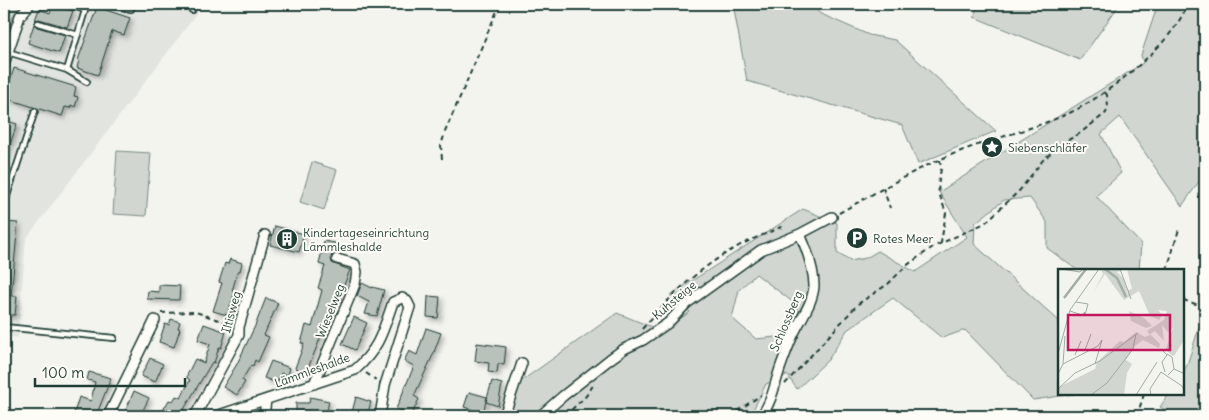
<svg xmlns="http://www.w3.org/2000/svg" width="1209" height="420" font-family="Delius,sans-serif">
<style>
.built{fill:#e2e5df}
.green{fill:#d1d6d1;stroke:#788a82;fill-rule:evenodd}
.building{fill:#b9c1bb;stroke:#1f3d34;filter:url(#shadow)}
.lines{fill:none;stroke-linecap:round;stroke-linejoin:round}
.lane-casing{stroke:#1f3d34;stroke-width:8}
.street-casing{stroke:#1f3d34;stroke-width:12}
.path{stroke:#1f3d34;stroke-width:2;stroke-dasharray:5 4;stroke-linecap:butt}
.lane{stroke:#fdfcf7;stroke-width:4.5}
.street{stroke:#fdfcf7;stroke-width:9}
.labels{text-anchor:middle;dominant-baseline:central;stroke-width:4;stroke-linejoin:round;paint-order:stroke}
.poi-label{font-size:12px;fill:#1f3d34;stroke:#fdfcf7;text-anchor:start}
.street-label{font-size:12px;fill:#1f3d34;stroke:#fdfcf7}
.inset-river{fill:none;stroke:#a3aea7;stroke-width:2.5}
.inset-road{fill:none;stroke:#9faba4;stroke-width:1}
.view{fill:#c2185b;fill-opacity:0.15;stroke:#c2185b;stroke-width:2.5}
.inset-edge{fill:none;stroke:#1f3d34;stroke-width:2.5}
</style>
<defs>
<filter id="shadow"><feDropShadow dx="3" dy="3" stdDeviation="2.5" flood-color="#0004"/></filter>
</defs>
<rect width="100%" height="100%" fill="#f4f4ef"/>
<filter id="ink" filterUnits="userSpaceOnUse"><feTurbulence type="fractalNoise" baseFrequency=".02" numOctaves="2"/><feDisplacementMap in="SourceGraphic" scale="10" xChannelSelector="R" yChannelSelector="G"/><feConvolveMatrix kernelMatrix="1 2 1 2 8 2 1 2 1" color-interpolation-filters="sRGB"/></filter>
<g filter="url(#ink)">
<!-- built -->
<path class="built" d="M 37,4 L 200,4 L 195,16 L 26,239 L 18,338 L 4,336 L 4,83 L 26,16 Z"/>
<!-- green -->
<path class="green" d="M 4,4 L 21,4 L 12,18 L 4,44 Z
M 733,4 L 808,4 L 821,14 L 869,35 L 895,40 L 996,131 L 918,164 L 902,125 L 747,81 Z
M 978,4 L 1110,4 L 1117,8 L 1080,60 L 974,17 Z
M 1158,4 L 1205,4 L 1205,173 L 1182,206 L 1120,117 L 1101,134 L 1121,173 L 1096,196 L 1141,244 L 1139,270 L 1077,270 L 1047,248 L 1047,222 L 1030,198 L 1004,200 L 975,223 L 974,244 L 1059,321 L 1059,394 L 1074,394 L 1033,400 L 965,330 L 942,338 L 893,298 L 847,330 L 828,360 L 797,389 L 787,375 L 766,384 L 753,410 L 767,416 L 497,416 L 520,382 L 617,313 L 662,331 L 690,312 L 670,295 L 803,209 L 837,223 L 837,253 L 850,261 L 866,258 L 878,251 L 915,272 L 967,237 L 939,192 L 1143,63 L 1141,55 ZM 756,274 L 798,306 L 785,336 L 756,339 L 732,318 L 739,290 Z
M 117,151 L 151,153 L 146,216 L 113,214 Z
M 312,162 L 337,170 L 324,210 L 300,202 Z
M 1205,309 L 1205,416 L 1176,416 L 1160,407 L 1169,394 L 1183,394 L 1183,372 L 1187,365 Z"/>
<!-- building -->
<path class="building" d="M 53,5 L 73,11 L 67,27 L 39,19 L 35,20 L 39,9 L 50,13 Z
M 97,7 L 130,18 L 124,35 L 112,31 L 98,75 L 77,68 L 79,60 L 78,60 Z
M 34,24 L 37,27 L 65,35 L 59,53 L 28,43 Z
M 14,68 L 76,87 L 74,96 L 78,97 L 75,107 L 71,105 L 70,108 L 65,107 L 62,116 L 5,98 Z
M 4,120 L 17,124 L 5,159 L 4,159 Z
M 4,222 L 18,223 L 11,296 L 17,296 L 15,315 L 10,315 L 10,316 L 4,316 Z
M 275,226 L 304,234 L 299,252 L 270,245 Z
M 324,241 L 335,243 L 331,258 L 332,263 L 350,270 L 340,295 L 338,295 L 335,309 L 332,308 L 325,334 L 322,334 L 306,373 L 295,368 L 304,344 L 301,343 L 306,325 L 312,327 L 322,290 L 318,288 L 325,266 L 319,264 Z
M 230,259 L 242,263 L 240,271 L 238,271 L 232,291 L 235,292 L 227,315 L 213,311 L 222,283 L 219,282 L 225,263 L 228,264 Z
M 362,283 L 372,288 L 372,287 L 384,290 L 377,316 L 365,314 L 369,302 L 357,296 Z
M 159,285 L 180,286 L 179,300 L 147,299 L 148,291 L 159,292 Z
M 428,296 L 440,297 L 438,318 L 427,317 Z
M 266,298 L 278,303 L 264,335 L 269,337 L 258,362 L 255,360 L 253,366 L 251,365 L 242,380 L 245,382 L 237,395 L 223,387 L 237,364 L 255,326 Z
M 354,317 L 367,323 L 355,350 L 342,344 Z
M 171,319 L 180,322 L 178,328 L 180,329 L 174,347 L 159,342 L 165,324 L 169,325 Z
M 204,324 L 226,332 L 221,348 L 219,347 L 214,363 L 212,362 L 180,416 L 170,416 L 162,412 L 169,400 L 173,401 L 176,396 L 181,398 L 190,380 L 187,378 L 187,375 L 195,359 L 204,363 L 210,344 L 198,340 Z
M 426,328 L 441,333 L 433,355 L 414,396 L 419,399 L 411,416 L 402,416 L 404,412 L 396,409 L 414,366 L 404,361 L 409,351 L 417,355 Z
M 477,343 L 506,347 L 504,365 L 498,364 L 497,373 L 488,372 L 489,363 L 475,361 Z
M 150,358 L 163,364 L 155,382 L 141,376 Z
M 271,361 L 290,368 L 288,375 L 281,373 L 277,383 L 264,378 Z
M 89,372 L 111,378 L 96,416 L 85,416 L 74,413 L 79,397 L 91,401 L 95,382 L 87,380 Z
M 492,381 L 502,384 L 498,406 L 486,402 Z
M 134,391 L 149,398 L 140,416 L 134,416 L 125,412 Z
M 469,392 L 487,397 L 483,413 L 464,407 Z
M 310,397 L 329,401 L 326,416 L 308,412 L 296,412 L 296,403 L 309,403 Z
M 356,397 L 371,402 L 367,416 L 351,416 Z"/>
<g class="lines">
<!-- lane casing -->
<g class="lane-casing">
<path id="lane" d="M 67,4 L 85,10
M 87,4 L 67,70 L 87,82
M 104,4 L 131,9
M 176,4 L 180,5 L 181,4
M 192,10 L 194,4
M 38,23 L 78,35
M 8,52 L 67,70
M 4,205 L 35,111
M 4,327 L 114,338"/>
</g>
<!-- street casing -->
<g class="street-casing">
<path id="street" d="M 4,64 L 20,16 L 30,4
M 314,384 L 355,284 L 357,272 L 355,264 L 337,259
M 108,416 L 155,320
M 195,416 L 239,335 L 239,327 L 265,235
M 216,416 L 355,370 C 379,349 383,331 393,302 L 402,298 L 407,301 L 410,307 L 385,385 L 380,416
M 264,416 L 266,400
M 504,416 L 522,363
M 540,416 L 563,396 L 610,359 L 624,349 L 643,340 L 668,323 L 687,303 L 761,250 L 800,234 L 832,217
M 761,416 C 773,401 775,381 782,363 C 786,352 790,341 795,331 C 802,317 813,302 814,286 C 814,268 807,250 800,234"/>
</g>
<!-- path -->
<path class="path" d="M 442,159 L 441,146 L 445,132 L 500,4
M 940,160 L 941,169 L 938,185 L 939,193 L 946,213 L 941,243
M 883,188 L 890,208
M 839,213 C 879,191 918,167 961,151 C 995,138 1032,129 1065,115 C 1099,101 1154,57 1175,27 C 1180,20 1184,12 1188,4
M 1167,270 L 1179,229
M 1183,300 L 1199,305 L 1205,309
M 161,313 L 196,312 L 230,324
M 642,329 C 671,296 696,270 735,248 C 749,240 766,234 781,227 L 786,229
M 366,373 L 376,380
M 785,384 L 858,304 L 888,284 L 906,266 L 933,247 L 985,223 L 1020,190 L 1043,160 L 1061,144 L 1079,134 L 1106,113 L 1108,107 L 1107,95 L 1105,92
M 565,416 L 586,396 L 594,384
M 730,416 L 761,395
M 1137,416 L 1144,394"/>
<!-- lane -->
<use href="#lane" class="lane"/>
<!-- street -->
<use href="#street" class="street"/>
</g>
</g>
<!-- icons -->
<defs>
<g id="sight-disc" transform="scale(1.125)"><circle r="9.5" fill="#1f3d34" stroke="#fdfcf7"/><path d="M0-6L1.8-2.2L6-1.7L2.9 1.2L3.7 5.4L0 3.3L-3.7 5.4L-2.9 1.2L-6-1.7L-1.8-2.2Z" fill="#fff"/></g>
<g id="parking-disc" transform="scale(1.125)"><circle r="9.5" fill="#1f3d34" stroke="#fdfcf7"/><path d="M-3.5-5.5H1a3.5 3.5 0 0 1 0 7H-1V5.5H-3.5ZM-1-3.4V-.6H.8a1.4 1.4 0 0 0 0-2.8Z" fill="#fff"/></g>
<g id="building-disc" transform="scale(1.125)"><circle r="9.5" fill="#1f3d34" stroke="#fdfcf7"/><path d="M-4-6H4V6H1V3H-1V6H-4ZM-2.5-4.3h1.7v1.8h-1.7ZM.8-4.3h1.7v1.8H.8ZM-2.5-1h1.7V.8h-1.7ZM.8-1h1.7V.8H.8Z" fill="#fff"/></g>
</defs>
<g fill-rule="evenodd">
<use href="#sight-disc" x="992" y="147"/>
<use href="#parking-disc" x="857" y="238"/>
<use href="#building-disc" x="287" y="239"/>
</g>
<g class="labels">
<!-- poi labels -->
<g class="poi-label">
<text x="1008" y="147">Siebenschläfer</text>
<text x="303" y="232">Kindertageseinrichtung<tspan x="303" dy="14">Lämmleshalde</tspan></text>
<text x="873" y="238">Rotes Meer</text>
</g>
<!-- street labels -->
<g class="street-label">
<text transform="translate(674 300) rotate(-40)">Kuhsteige</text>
<text transform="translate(330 311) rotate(-68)">Wieselweg</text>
<text transform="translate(231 312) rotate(-75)">Iltisweg</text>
<text transform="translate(786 321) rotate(-67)">Schlossberg</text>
<text transform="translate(312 370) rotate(-20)">Lämmleshalde</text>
</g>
</g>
<!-- overview -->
<g transform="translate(1058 269)">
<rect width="126" height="126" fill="#f4f4ef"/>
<path d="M 43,0 L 61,0 L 63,2 L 59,3 L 66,10 L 70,26 L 70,21 L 74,20 L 69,0 L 126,0 L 126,71 L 116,87 L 112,85 L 108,80 L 115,59 L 110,63 L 104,56 L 106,72 L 97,62 L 92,65 L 102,75 L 101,79 L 85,71 L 77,77 L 68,91 L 74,95 L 69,104 L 66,126 L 0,126 L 1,118 L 37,100 L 39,93 L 62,72 L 66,73 L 78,63 L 87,68 L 92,66 L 89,62 L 106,51 L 109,42 L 100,41 L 104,46 L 101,51 L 92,47 L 81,22 L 66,31 L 47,5 L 36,22 L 45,5 ZM 71,42 L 86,49 L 94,57 L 88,59 L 73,52 Z" fill="#d1d6d1"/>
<path class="inset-river" d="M 47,0 L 59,9 L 68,28M 6,29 L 28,0"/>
<path class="inset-road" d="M 3,0 L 22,3 L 25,0M 62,0 L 73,30M 18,33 L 30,35 L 27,46M 12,42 L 24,46 L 27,43 L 26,46 L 24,46M 27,81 L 33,65M 105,82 L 109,86 L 104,93 L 107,103M 0,85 L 12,41 L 41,0M 109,85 L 114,88 L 116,100M 17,86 L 23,72M 5,95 L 40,77 L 44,71 L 37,95M 0,105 L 5,95 L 7,67M 110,106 L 116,100 L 127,105M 0,120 L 17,104 L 42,92 L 80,64M 33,126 L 49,114 L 75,80 L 78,65M 78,126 L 99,93M 93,126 L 92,120 L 103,103 L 124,117 L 127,123"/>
<path class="view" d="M 10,46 L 112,46 L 112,81 L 10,81 Z"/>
<rect width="126" height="126" class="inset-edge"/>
</g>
<!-- margin -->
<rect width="1209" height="420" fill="none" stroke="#fdfcf7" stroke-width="20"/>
<rect x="10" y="10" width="1189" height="400" fill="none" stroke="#1f3d34" stroke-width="2" filter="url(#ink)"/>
<!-- scale -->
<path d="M35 378v8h150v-8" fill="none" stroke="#1f3d34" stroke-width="2.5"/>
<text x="42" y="378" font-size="15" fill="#1f3d34" stroke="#fdfcf7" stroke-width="4" paint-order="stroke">100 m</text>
</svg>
